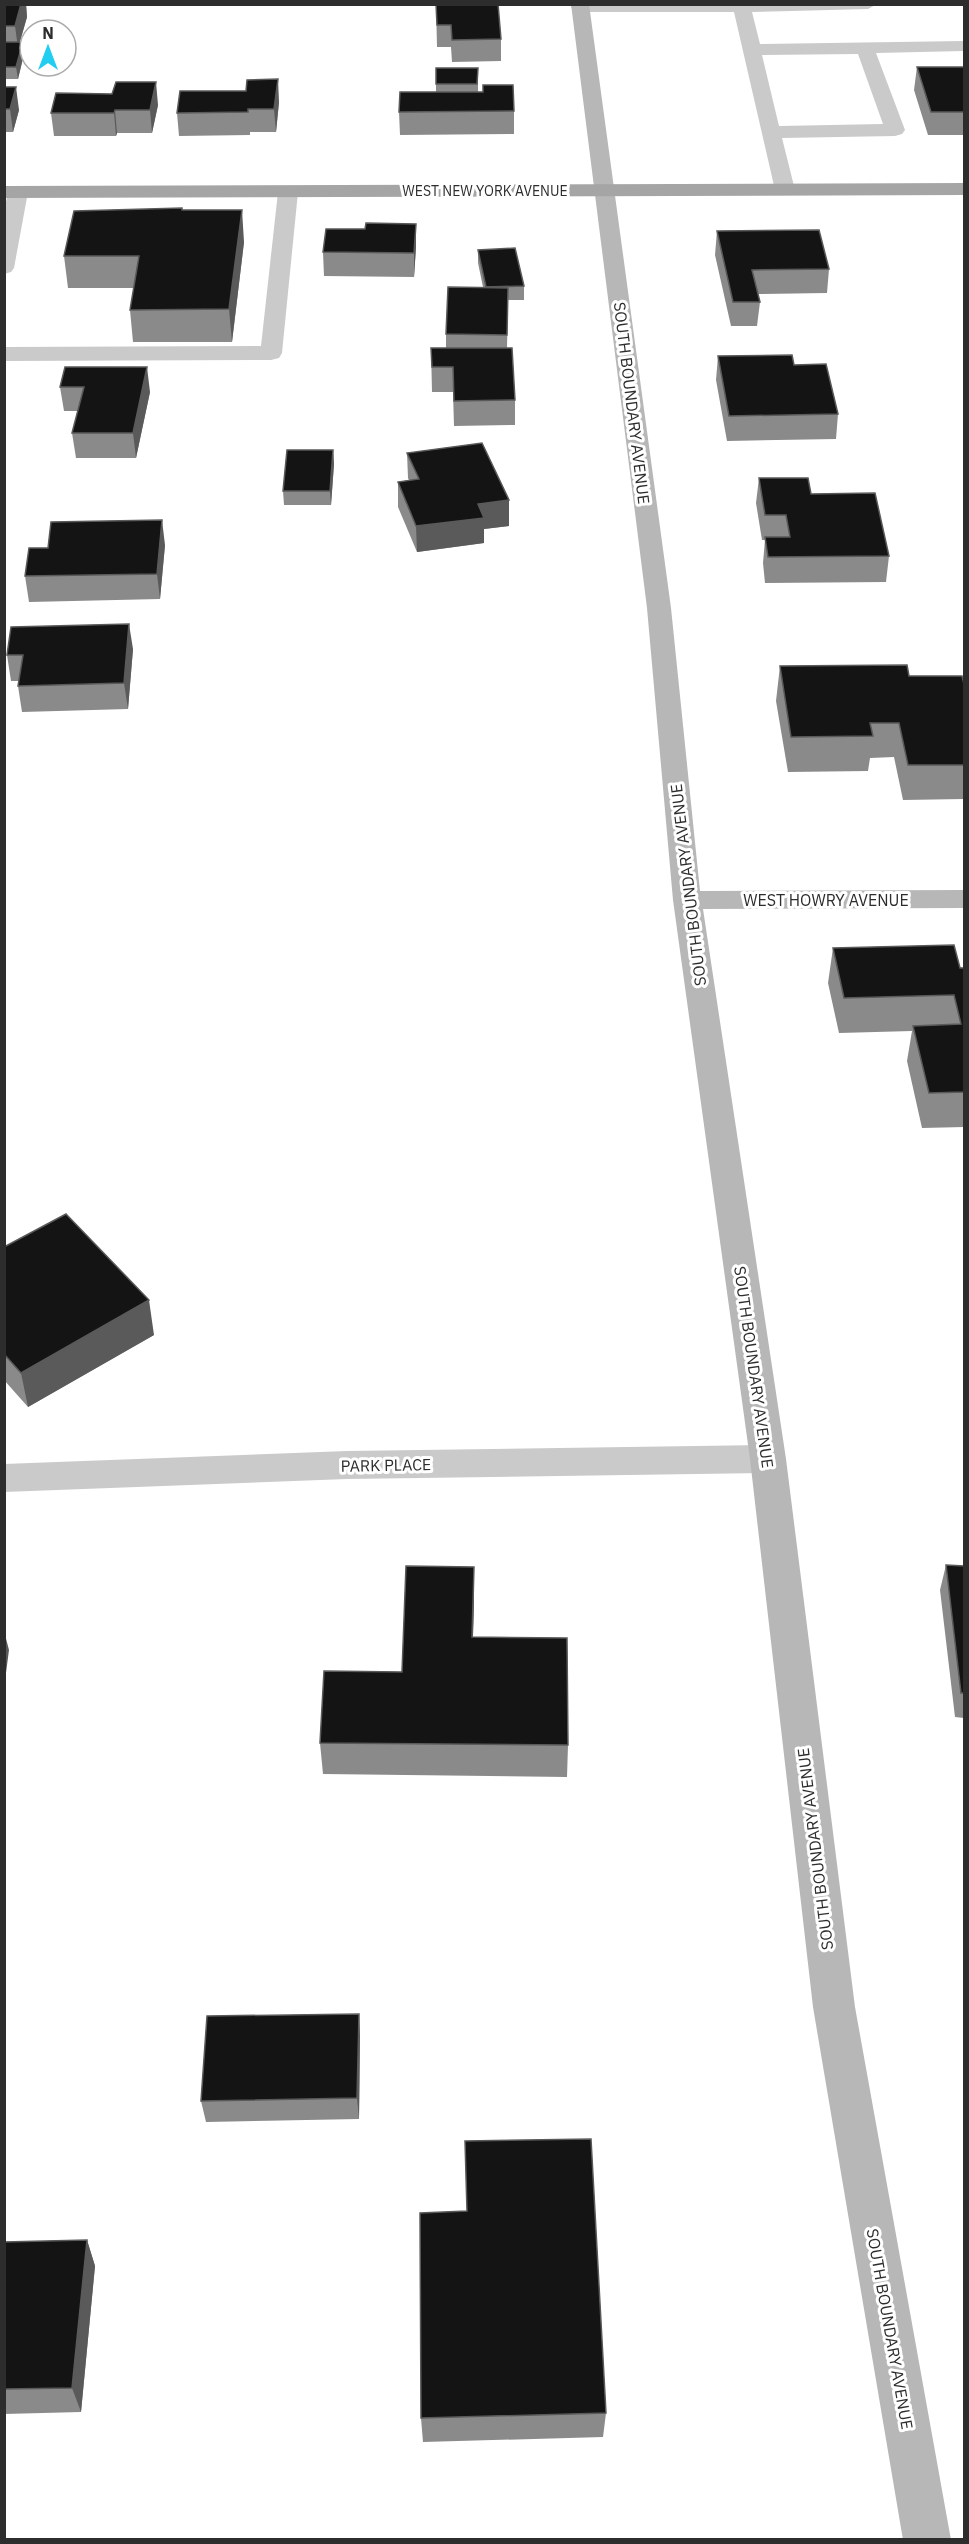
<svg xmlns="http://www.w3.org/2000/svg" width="969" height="2544" font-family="'IBM Plex Sans',sans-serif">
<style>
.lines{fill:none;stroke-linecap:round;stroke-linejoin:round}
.lane{fill:#cacaca;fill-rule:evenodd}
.street{fill:#cacaca;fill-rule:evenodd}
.secondary{fill:#b7b7b7;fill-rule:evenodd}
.primary{fill:#a5a5a5;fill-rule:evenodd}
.wall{fill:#8a8a8a}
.shaded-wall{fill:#5a5a5a}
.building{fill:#141414;stroke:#5a5a5a;stroke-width:1.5}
.labels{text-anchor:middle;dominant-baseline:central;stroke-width:6;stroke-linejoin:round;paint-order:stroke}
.far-street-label{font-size:14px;fill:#2d2d2d;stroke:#fff}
.street-label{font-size:16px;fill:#2d2d2d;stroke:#fff}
</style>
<rect width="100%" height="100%" fill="#fff"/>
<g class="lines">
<!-- lane -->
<path class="lane" d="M 573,4 L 877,4 L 868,9 L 752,12 L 760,44 L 964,41 L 964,51 L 876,53 L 905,130 L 902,134 L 895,136 L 782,138 L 795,190 L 792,194 L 778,194 L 775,190 L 734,12 L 580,12 L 574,11 L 571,7 ZM 858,54 L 883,124 L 779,126 L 762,55 Z
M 288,186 L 295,188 L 298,192 L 282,353 L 279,358 L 271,360 L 4,361 L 4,347 L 261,346 L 278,192 L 281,188 Z"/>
<!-- street -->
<path class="street" d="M 18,186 L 25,188 L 28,192 L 14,268 L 11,272 L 4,274 C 4,252 0,205 11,188 Z
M 768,1445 L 780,1449 L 786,1459 L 780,1469 L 768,1473 L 347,1479 L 4,1492 L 4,1464 L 347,1451 Z"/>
<!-- secondary -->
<path class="secondary" d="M 571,4 L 589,4 L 671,608 L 700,891 L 964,890 L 964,908 L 703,909 L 786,1459 L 855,2007 L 951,2540 L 903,2540 L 813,2007 L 750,1459 L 673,900 L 647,608 Z"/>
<!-- primary -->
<path class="primary" d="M 964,183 L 964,195 L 4,198 L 4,186 Z"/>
</g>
<!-- wall -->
<path class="wall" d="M 4,4 L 26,4 L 27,17 L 20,42 L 23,42 L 24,54 L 18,79 L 4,79 Z
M 436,4 L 501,39 L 501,61 L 452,62 L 451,47 L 437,47 Z
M 917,67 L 964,67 L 964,135 L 928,135 L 914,90 Z
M 436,68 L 478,68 L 478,92 L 514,111 L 514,134 L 400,135 L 399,112 L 436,92 Z
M 4,87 L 19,110 L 13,132 L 4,132 Z
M 246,91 L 279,102 L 276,132 L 250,132 L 250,135 L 179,136 L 177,113 Z
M 158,105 L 152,133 L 117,133 L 116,136 L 54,136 L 51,113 Z
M 182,210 L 244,242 L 232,342 L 133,342 L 130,310 L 134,288 L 68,288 L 64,256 Z
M 416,224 L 416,247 L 414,277 L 324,276 L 323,252 L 365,229 Z
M 717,231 L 829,269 L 827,293 L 758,294 L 760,302 L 757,326 L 731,326 L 715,255 Z
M 478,250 L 524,286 L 524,300 L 508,300 L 507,348 L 515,400 L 515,425 L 454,426 L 453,392 L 432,392 L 431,348 L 446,348 L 446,334 L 483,287 L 478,263 Z
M 718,356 L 794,365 L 838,414 L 836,439 L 727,441 L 716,380 Z
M 65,367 L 150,392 L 136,458 L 76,458 L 72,433 L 78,411 L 64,411 L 60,387 Z
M 333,450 L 334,464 L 331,505 L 284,505 L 283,491 Z
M 407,453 L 509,500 L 509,526 L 484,529 L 484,543 L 417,552 L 398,507 L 398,482 L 409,480 L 408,478 Z
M 759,478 L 889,556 L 886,582 L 765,583 L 763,563 L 765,540 L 762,540 L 756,503 Z
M 165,545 L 160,599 L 29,602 L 25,576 Z
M 133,649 L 128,709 L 22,712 L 18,686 L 19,681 L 11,681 L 7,655 Z
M 780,666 L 909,676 L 964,684 L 964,799 L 903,800 L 894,757 L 870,758 L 868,771 L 788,772 L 776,701 Z
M 833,948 L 964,968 L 964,1127 L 922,1128 L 907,1061 L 912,1031 L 839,1033 L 828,983 Z
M 4,1247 L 154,1335 L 28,1407 L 4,1380 Z
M 946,1565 L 964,1566 L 964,1718 L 955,1717 L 940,1590 Z
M 474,1600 L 473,1637 L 568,1745 L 567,1777 L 323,1774 L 320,1743 L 402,1672 Z
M 964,1787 L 964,1802 L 963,1793 Z
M 359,2014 L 360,2036 L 359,2119 L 206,2122 L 201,2101 Z
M 87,2240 L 95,2266 L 81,2412 L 4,2414 L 4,2242 Z
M 606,2413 L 603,2437 L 423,2442 L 421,2418 Z"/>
<!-- shaded-wall -->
<path class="shaded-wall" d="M 21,4 L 26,4 L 27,17 L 18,48 L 15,26 Z
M 23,42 L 24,54 L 18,79 L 16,67 Z
M 278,79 L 279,102 L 276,132 L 274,109 Z
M 156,82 L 158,105 L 152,133 L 150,110 Z
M 16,87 L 19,110 L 13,132 L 10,109 Z
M 115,110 L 117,133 L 116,136 L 114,113 Z
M 242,210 L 244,242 L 232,342 L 229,309 Z
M 416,224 L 416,247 L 414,277 L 414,253 Z
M 147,367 L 150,392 L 136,458 L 133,433 Z
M 333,450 L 334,464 L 331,505 L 330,491 Z
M 509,500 L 509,526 L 484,529 L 484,543 L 417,552 L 416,526 L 478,504 Z
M 162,520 L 165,545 L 160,599 L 157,574 Z
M 129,624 L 133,649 L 128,709 L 124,683 Z
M 149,1300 L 154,1335 L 28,1407 L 21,1373 Z
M 474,1567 L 474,1600 L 472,1670 L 472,1637 Z
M 4,1631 L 9,1650 L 4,1688 Z
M 359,2014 L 360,2036 L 359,2119 L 357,2098 Z
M 87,2240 L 95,2266 L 81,2412 L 72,2388 Z"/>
<!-- building -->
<path class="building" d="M 4,4 L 21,4 L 15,26 L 4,26 Z
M 436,4 L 498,4 L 501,39 L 452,40 L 451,25 L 437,25 Z
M 4,42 L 23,42 L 16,67 L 4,67 Z
M 917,67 L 964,67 L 964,112 L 931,112 Z
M 436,68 L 478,68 L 477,84 L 436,84 Z
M 278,79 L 274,109 L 248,109 L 248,112 L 177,113 L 180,91 L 246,91 L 247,80 Z
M 116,82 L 156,82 L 150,110 L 115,110 L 114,113 L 51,113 L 56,93 L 112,94 Z
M 483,85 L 513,85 L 514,111 L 399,112 L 400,92 L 483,92 Z
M 4,87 L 16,87 L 10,109 L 4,109 Z
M 182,208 L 182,210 L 242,210 L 229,309 L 130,310 L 139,256 L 64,256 L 74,211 Z
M 366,223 L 416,224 L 414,253 L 323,252 L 326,229 L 365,229 Z
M 819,230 L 829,269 L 752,270 L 760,302 L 733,302 L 717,231 Z
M 515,248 L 524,286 L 486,287 L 478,250 Z
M 448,287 L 508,288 L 507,335 L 446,334 Z
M 431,348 L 512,348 L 515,400 L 454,401 L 453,367 L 432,367 Z
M 792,355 L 794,365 L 826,364 L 838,414 L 729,416 L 718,356 Z
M 65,367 L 147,367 L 133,433 L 72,433 L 84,387 L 60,387 Z
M 482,443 L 509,500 L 478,504 L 484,518 L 416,526 L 398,482 L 419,479 L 407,453 Z
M 287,450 L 333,450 L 330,491 L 283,491 Z
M 759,478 L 808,478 L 811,494 L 875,493 L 889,556 L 768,557 L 765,537 L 790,537 L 786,515 L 765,515 Z
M 162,520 L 157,574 L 25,576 L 29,548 L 48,548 L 51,522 Z
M 129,624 L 124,683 L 18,686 L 23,655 L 7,655 L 11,627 Z
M 907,665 L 909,676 L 962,676 L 964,684 L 964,765 L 908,765 L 899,723 L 870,723 L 873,736 L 791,737 L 780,666 Z
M 954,945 L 960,968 L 964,968 L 964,1092 L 929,1093 L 913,1026 L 961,1024 L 954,995 L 844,998 L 833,948 Z
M 66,1214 L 149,1300 L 21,1373 L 4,1354 L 4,1247 Z
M 946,1565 L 964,1566 L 964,1693 L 961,1693 Z
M 406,1566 L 474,1567 L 472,1637 L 567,1638 L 568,1745 L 320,1743 L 324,1671 L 402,1672 Z
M 359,2014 L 357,2098 L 201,2101 L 207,2016 Z
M 591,2139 L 606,2413 L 421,2418 L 420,2213 L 467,2211 L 465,2141 Z
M 87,2240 L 72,2388 L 4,2389 L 4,2242 Z"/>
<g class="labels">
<!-- far-street labels -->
<g class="far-street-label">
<text x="485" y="191">WEST NEW YORK AVENUE</text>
</g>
<!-- street labels -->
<g class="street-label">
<text transform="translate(632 403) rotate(83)">SOUTH BOUNDARY AVENUE</text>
<text transform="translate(688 885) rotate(-97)">SOUTH BOUNDARY AVENUE</text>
<text x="826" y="900">WEST HOWRY AVENUE</text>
<text transform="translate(754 1367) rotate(82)">SOUTH BOUNDARY AVENUE</text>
<text transform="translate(386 1465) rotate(-1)">PARK PLACE</text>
<text transform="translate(815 1849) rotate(-97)">SOUTH BOUNDARY AVENUE</text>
<text transform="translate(890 2329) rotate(80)">SOUTH BOUNDARY AVENUE</text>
</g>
</g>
<!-- border -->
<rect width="969" height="2544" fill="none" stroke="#2d2d2d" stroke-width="12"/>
<!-- north arrow -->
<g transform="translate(48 48)"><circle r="28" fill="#ffffff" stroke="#ababab" stroke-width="1.5"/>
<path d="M0-4.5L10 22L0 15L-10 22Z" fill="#21cdf1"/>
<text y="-9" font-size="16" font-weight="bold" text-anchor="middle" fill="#2d2d2d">N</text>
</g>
</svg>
